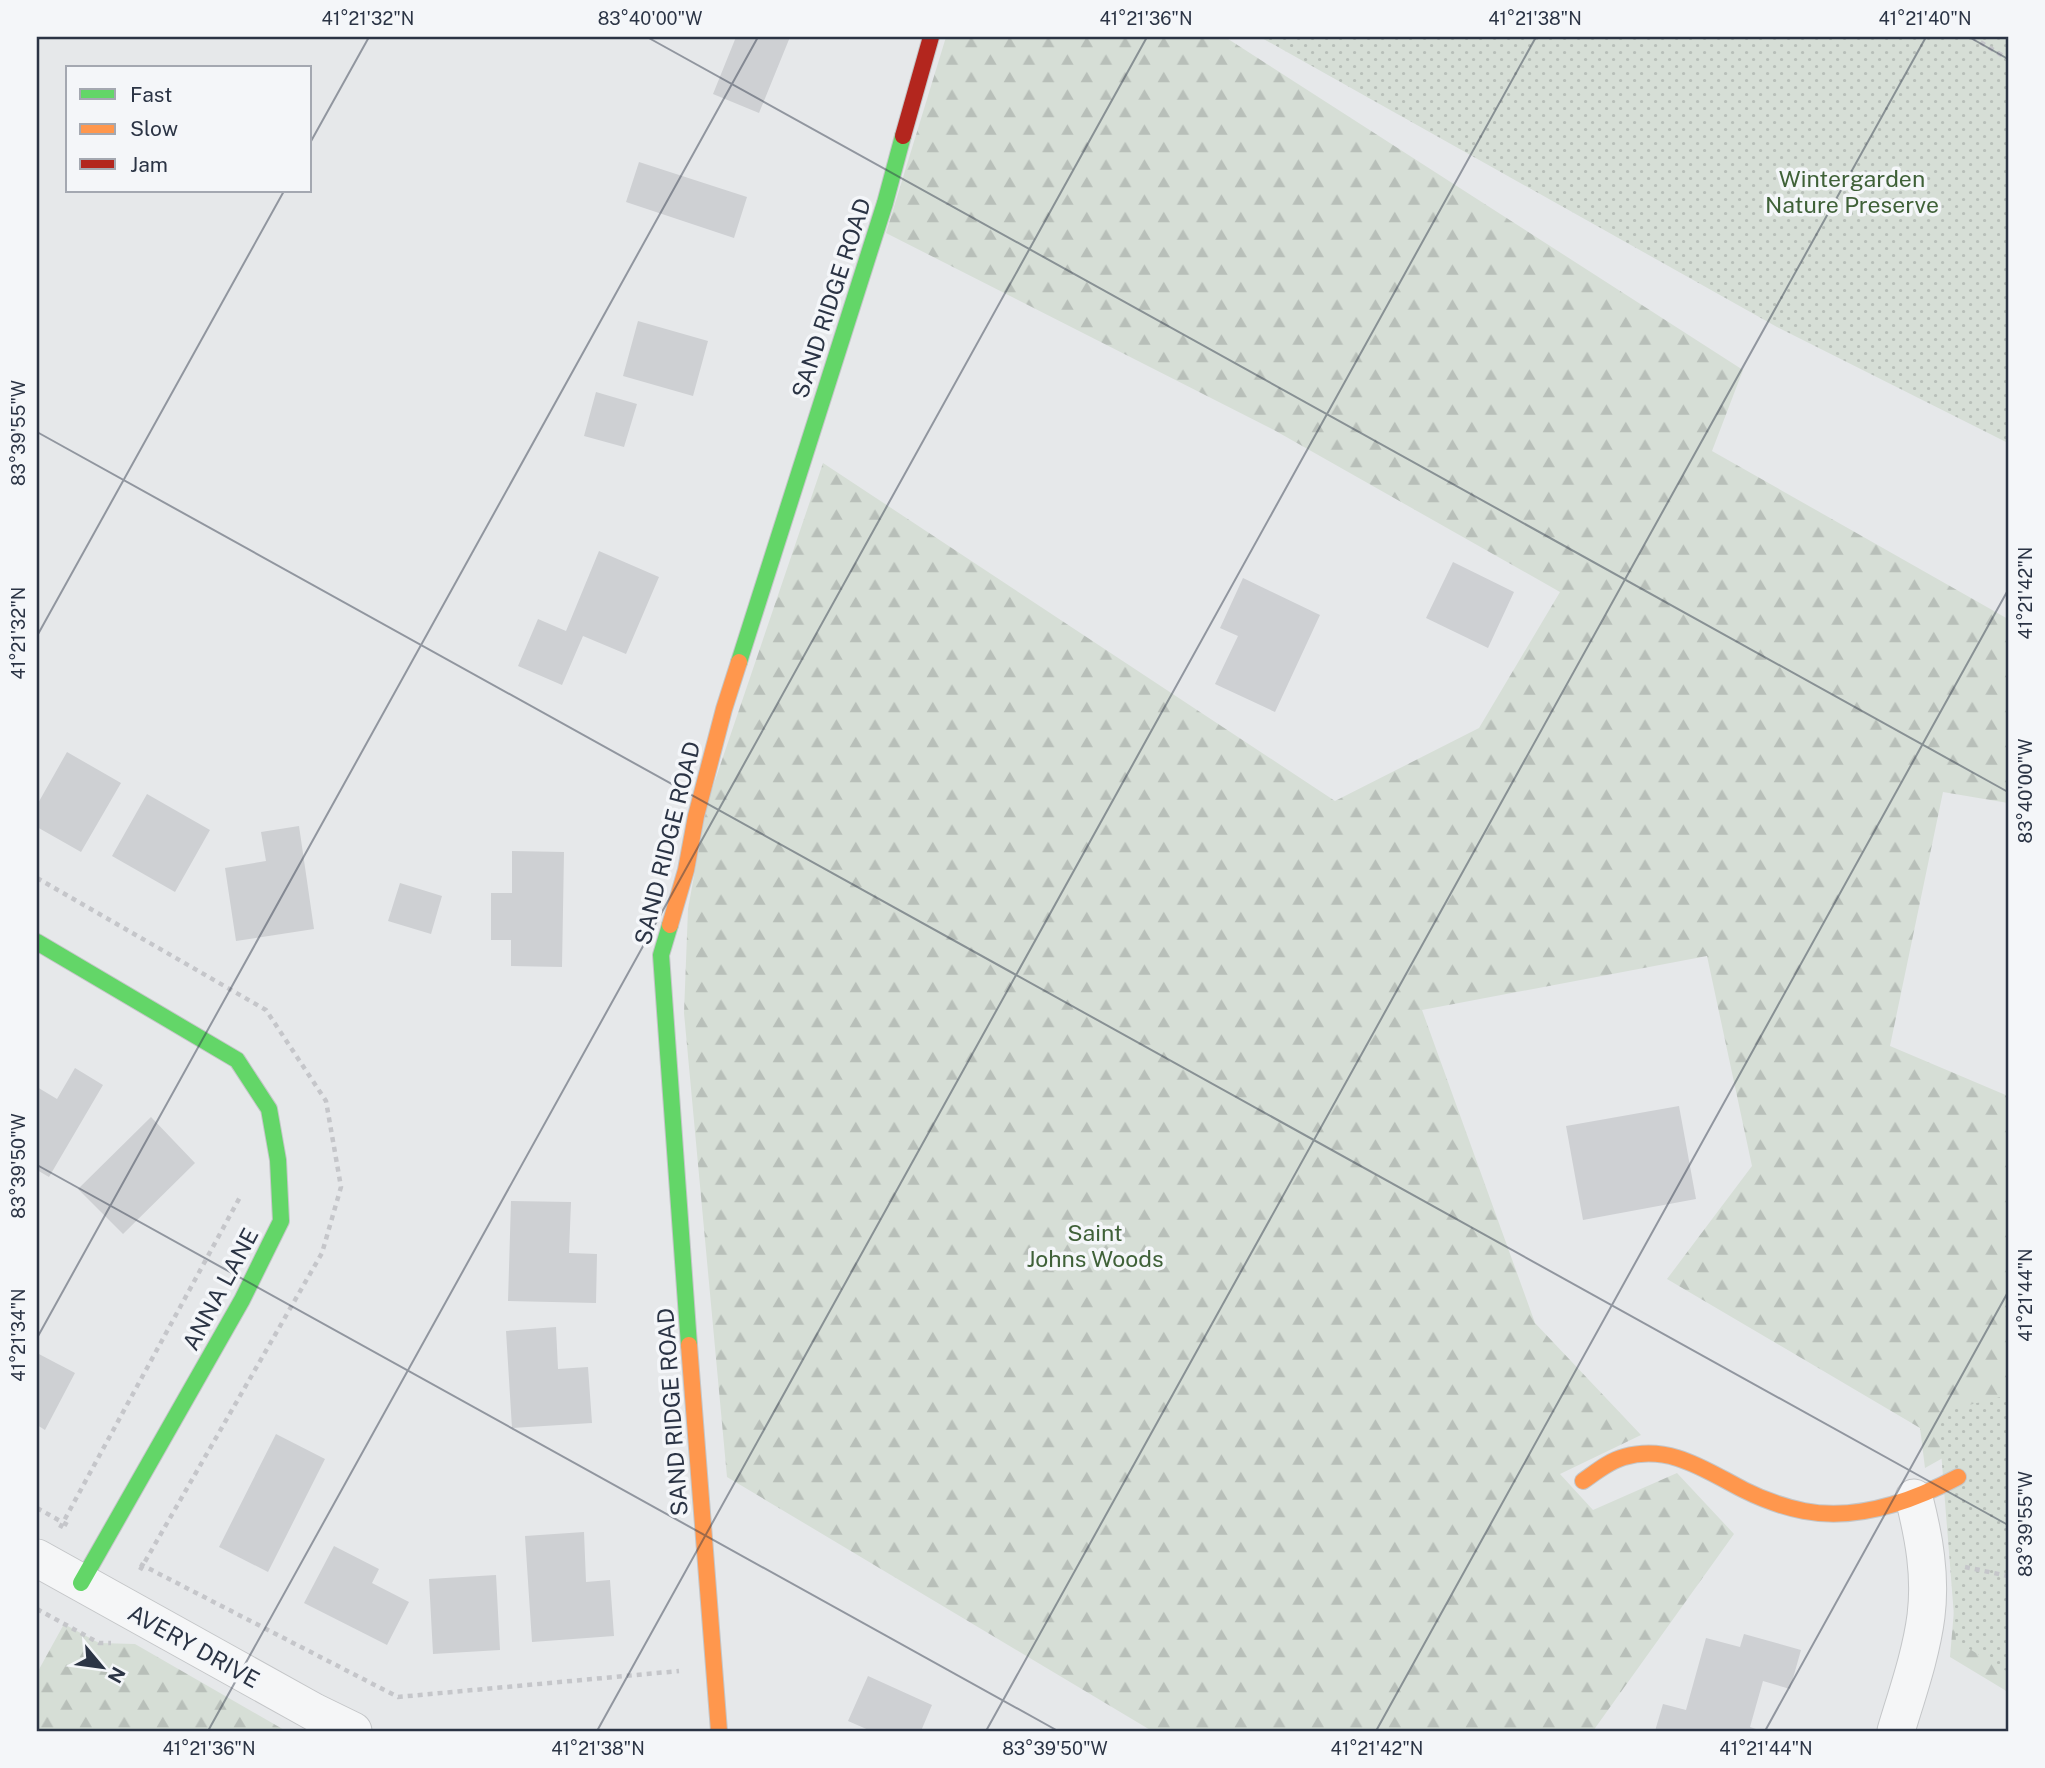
<svg xmlns="http://www.w3.org/2000/svg" width="2045" height="1768" font-family="'Public Sans',sans-serif">
<style>
.forest{fill:url(#forest-firs)}
.park{fill:url(#park-dots)}
.building{fill:#ced0d3}
.lines{fill:none;stroke-linecap:round;stroke-linejoin:round}
.street-casing{stroke:#c4c6c8;stroke-width:39}
.fast-casing{stroke:#c4c6c8;stroke-width:18}
.slow-casing{stroke:#c4c6c8;stroke-width:18}
.jam-casing{stroke:#c4c6c8;stroke-width:18}
.path{stroke:#c5c6ca;stroke-width:4.5;stroke-dasharray:5 5;stroke-linecap:butt}
.street{stroke:#f5f6f7;stroke-width:37}
.fast{stroke:#63d668;stroke-width:16}
.slow{stroke:#ff974d;stroke-width:16}
.jam{stroke:#b3261e;stroke-width:16}
.ticks{fill:none;stroke:#2b3445;stroke-width:2;stroke-opacity:0.45}
.labels{text-anchor:middle;dominant-baseline:central;stroke-width:7;stroke-linejoin:round;paint-order:stroke}
.park-label{font-size:23px;fill:#3f6138;stroke:#f4f6f9}
.street-label{font-size:23px;fill:#2b3445;stroke:#f4f6f9}
.neatline{fill:none;stroke:#2b3445;stroke-width:2.5}
.ticks-label{font-size:18px;text-anchor:middle;fill:#2b3445}
</style>
<defs>
<pattern id="forest-firs" width="22" height="20" patternUnits="userSpaceOnUse" patternTransform="scale(1.75)"><rect width="22" height="20" fill="#d6ded6"/><path d="M5 1l3.5 6h-7zM16 11l3.5 6h-7z" fill="#b8bfb9"/></pattern>
<pattern id="park-dots" width="8" height="8" patternUnits="userSpaceOnUse" patternTransform="scale(1.75)"><rect width="8" height="8" fill="#d6ded6"/><path d="M2 2h.1M6 6h.1" fill="none" stroke="#b8bfb9" stroke-width="1.8" stroke-linecap="round"/></pattern>
</defs>
<rect width="100%" height="100%" fill="#e6e8ea"/>
<!-- forest -->
<path class="forest" d="M 946,37 L 1225,37 L 1743,370 L 1712,451 L 2008,619 L 2008,803 L 1943,792 L 1890,1046 L 2008,1096 L 2008,1692 L 1950,1657 L 1963,1505 L 1966,1445 L 1925,1468 L 1920,1428 L 1667,1279 L 1752,1166 L 1707,956 L 1422,1010 L 1535,1323 L 1641,1435 L 1560,1474 L 1593,1510 L 1677,1473 L 1734,1534 L 1593,1731 L 1152,1731 L 727,1477 L 684,1013 L 688,909 L 707,804 L 823,463 L 1335,801 L 1479,728 L 1560,592 L 1274,430 L 886,233 Z
M 64,1624 L 99,1643 L 135,1644 L 286,1731 L 37,1731 L 37,1673 Z"/>
<!-- park -->
<path class="park" d="M 1260,37 L 2008,37 L 2008,443 L 1777,327 Z
M 2008,1395 L 2008,1672 L 1956,1641 L 1938,1413 Z"/>
<!-- building -->
<path class="building" d="M 736,37 L 790,37 L 759,113 L 713,94 Z
M 639,162 L 747,197 L 734,238 L 626,202 Z
M 638,321 L 708,341 L 693,396 L 623,376 Z
M 596,392 L 637,404 L 624,447 L 584,436 Z
M 599,551 L 659,577 L 626,654 L 583,636 L 562,685 L 518,666 L 538,619 L 566,631 Z
M 1453,562 L 1514,592 L 1488,648 L 1426,618 Z
M 1243,578 L 1320,615 L 1275,712 L 1215,684 L 1238,636 L 1220,628 Z
M 67,752 L 121,783 L 81,852 L 37,827 L 37,805 Z
M 147,794 L 210,830 L 175,892 L 112,856 Z
M 299,826 L 314,929 L 236,941 L 225,868 L 266,861 L 261,832 Z
M 512,851 L 564,852 L 562,967 L 511,966 L 511,940 L 491,940 L 491,893 L 512,893 Z
M 400,883 L 442,896 L 431,934 L 388,921 Z
M 75,1068 L 103,1085 L 49,1177 L 37,1170 L 37,1087 L 57,1099 Z
M 1679,1106 L 1696,1199 L 1583,1220 L 1566,1126 Z
M 151,1117 L 195,1163 L 123,1234 L 78,1189 Z
M 511,1201 L 571,1202 L 569,1253 L 597,1254 L 596,1303 L 508,1301 Z
M 556,1327 L 558,1369 L 588,1367 L 592,1423 L 512,1428 L 506,1331 Z
M 37,1353 L 75,1373 L 45,1430 L 37,1425 Z
M 276,1434 L 325,1459 L 268,1572 L 219,1547 Z
M 584,1532 L 586,1582 L 610,1580 L 614,1636 L 532,1642 L 525,1536 Z
M 334,1546 L 379,1569 L 372,1583 L 409,1602 L 387,1645 L 304,1603 Z
M 496,1575 L 500,1650 L 433,1654 L 429,1579 Z
M 1744,1634 L 1801,1650 L 1790,1689 L 1763,1681 L 1750,1727 L 1756,1729 L 1755,1731 L 1655,1731 L 1663,1704 L 1686,1710 L 1706,1638 L 1740,1647 Z
M 868,1676 L 932,1705 L 921,1731 L 871,1731 L 848,1721 Z"/>
<g class="lines">
<!-- street casing -->
<g class="street-casing">
<path id="street" d="M 37,1558 L 314,1712 L 353,1731
M 1896,1731 C 1907,1694 1921,1655 1926,1616 C 1931,1576 1924,1537 1914,1498"/>
</g>
<!-- fast casing -->
<g class="fast-casing">
<path id="fast" d="M 739,662 L 885,203 L 903,136
M 670,925 L 661,955 L 689,1345
M 37,942 L 237,1060 L 269,1109 L 278,1160 L 281,1221 L 242,1300 L 81,1583"/>
</g>
<!-- slow casing -->
<g class="slow-casing">
<path id="slow" d="M 670,925 L 686,870 L 696,816 L 724,709 L 739,662
M 689,1345 L 719,1731
M 1583,1481 C 1596,1472 1609,1461 1624,1457 C 1670,1444 1705,1470 1744,1490 C 1762,1499 1784,1507 1804,1511 C 1856,1521 1913,1501 1958,1477"/>
</g>
<!-- jam casing -->
<g class="jam-casing">
<path id="jam" d="M 903,136 L 931,37"/>
</g>
<!-- path -->
<path class="path" d="M 1972,37 L 2008,59
M 37,878 L 266,1010 L 326,1101 L 341,1187 L 322,1253 L 139,1572
M 37,1508 L 71,1527
M 60,1528 L 240,1197
M 140,1564 L 398,1697 L 679,1671
M 1965,1567 L 2008,1576
M 37,1609 L 99,1643 L 111,1643"/>
<!-- street -->
<use href="#street" class="street"/>
<!-- fast -->
<use href="#fast" class="fast"/>
<!-- slow -->
<use href="#slow" class="slow"/>
<!-- jam -->
<use href="#jam" class="jam"/>
</g>
<!-- ticks -->
<path class="ticks" d="M 647,37 L 2008,792M 1969,37 L 2008,59M 310,143 L 369,37M 37,432 L 2008,1525M 37,636 L 284,191M 37,1165 L 1058,1731M 37,1338 L 758,37M 208,1731 L 1147,37M 597,1731 L 1536,37M 986,1731 L 1926,37M 1376,1731 L 2008,590M 1765,1731 L 2008,1292"/>
<g class="labels">
<!-- park labels -->
<g class="park-label">
<text x="1852" y="178">Wintergarden<tspan x="1852" dy="26">Nature Preserve</tspan></text>
<text x="1095" y="1232">Saint<tspan x="1095" dy="26">Johns Woods</tspan></text>
</g>
<!-- street labels -->
<g class="street-label">
<text transform="translate(831 298) rotate(-72)">SAND RIDGE ROAD</text>
<text transform="translate(667 843) rotate(-76)">SAND RIDGE ROAD</text>
<text transform="translate(220 1289) rotate(-62)">ANNA LANE</text>
<text transform="translate(672 1412) rotate(-94)">SAND RIDGE ROAD</text>
<text transform="translate(194 1646) rotate(29)">AVERY DRIVE</text>
</g>
</g>
<!-- border -->
<rect width="2045" height="1768" fill="none" stroke="#f4f6f9" stroke-width="77"/>
<!-- legend -->
<rect x="66" y="66" width="245" height="126" fill="#f4f6f9" stroke="#a4a8b1" stroke-width="2"/>
<rect x="80" y="89" width="35" height="10" fill="#63d668" stroke="#a4a8b1" stroke-width="2"/>
<text x="130" y="102" font-size="21" fill="#2b3445">Fast</text>
<rect x="80" y="124" width="35" height="10" fill="#ff974d" stroke="#a4a8b1" stroke-width="2"/>
<text x="130" y="136" font-size="21" fill="#2b3445">Slow</text>
<rect x="80" y="159" width="35" height="10" fill="#b3261e" stroke="#a4a8b1" stroke-width="2"/>
<text x="130" y="172" font-size="21" fill="#2b3445">Jam</text>
<!-- north arrow -->
<g transform="translate(102 1667) rotate(119)" stroke="#f4f6f9" stroke-width="5" paint-order="stroke">
<path d="M0-5L12 26L0 18L-12 26Z" fill="#2b3445"/>
<text y="-10" font-size="19" font-weight="bold" text-anchor="middle" fill="#2b3445">N</text>
</g>
<rect x="38" y="38" width="1969" height="1692" class="neatline"/>
<g class="ticks-label">
<text x="368" y="25">41°21'32"N</text>
<text x="650" y="25">83°40'00"W</text>
<text x="1146" y="25">41°21'36"N</text>
<text x="1535" y="25">41°21'38"N</text>
<text x="1925" y="25">41°21'40"N</text>
<text transform="translate(19 433) rotate(-90)" y="6">83°39'55"W</text>
<text transform="translate(2026 593) rotate(-90)" y="6">41°21'42"N</text>
<text transform="translate(19 633) rotate(-90)" y="6">41°21'32"N</text>
<text transform="translate(2026 791) rotate(-90)" y="6">83°40'00"W</text>
<text transform="translate(19 1166) rotate(-90)" y="6">83°39'50"W</text>
<text transform="translate(2026 1295) rotate(-90)" y="6">41°21'44"N</text>
<text transform="translate(19 1335) rotate(-90)" y="6">41°21'34"N</text>
<text transform="translate(2026 1524) rotate(-90)" y="6">83°39'55"W</text>
<text x="209" y="1755">41°21'36"N</text>
<text x="598" y="1755">41°21'38"N</text>
<text x="1055" y="1755">83°39'50"W</text>
<text x="1377" y="1755">41°21'42"N</text>
<text x="1766" y="1755">41°21'44"N</text>
</g>
</svg>
